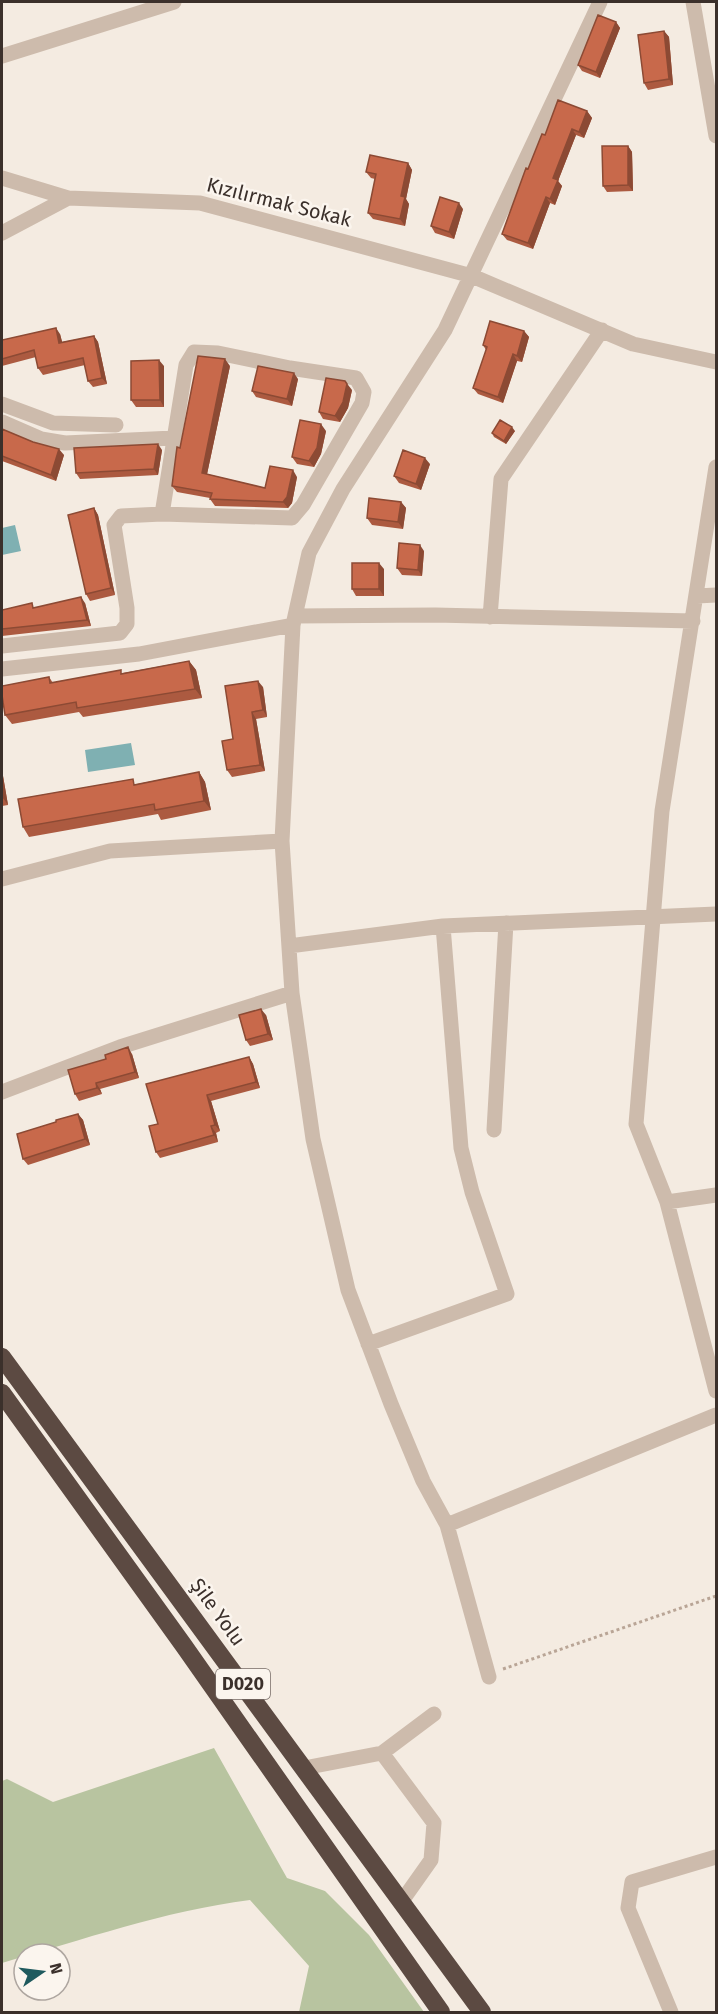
<svg xmlns="http://www.w3.org/2000/svg" width="718" height="2014" font-family="'Fira Sans',sans-serif">
<style>
.green{fill:#b8c4a0}
.water{fill:#7fb0b2}
.lines{fill:none;stroke-linecap:round;stroke-linejoin:round}
.path{stroke:#b9a596;stroke-width:3;stroke-dasharray:3 3;stroke-linecap:butt}
.minor{stroke:#cdbbac;stroke-width:15}
.highway{stroke:#5c4a42;stroke-width:18}
.wall{fill:#ac5a40}
.shaded-wall{fill:#8c4a34}
.building{fill:#c8694b;stroke:#8c4a34;stroke-width:1.5}
.labels{text-anchor:middle;dominant-baseline:central;stroke-width:5;stroke-linejoin:round;paint-order:stroke}
.shield{fill:#fbf5ee;stroke:#756b66;stroke-width:1.5}
.shield-label{font-size:18px;font-weight:bold;fill:#3b302b}
.street-label{font-size:20px;fill:#3b302b;stroke:#fbf5ee}
</style>
<rect width="100%" height="100%" fill="#f4ebe1"/>
<!-- green -->
<path class="green" d="M 214,1748 L 287,1878 L 325,1891 L 369,1935 L 424,2012 L 299,2012 L 309,1966 L 250,1900 C 164,1911 82,1940 2,1963 L 2,1781 L 7,1779 L 53,1802 Z"/>
<!-- water -->
<path class="water" d="M 15,525 L 21,551 L 2,555 L 2,528 Z
M 131,743 L 135,765 L 88,772 L 85,750 Z"/>
<g class="lines">
<!-- path -->
<path class="path" d="M 503,1669 L 716,1596"/>
<!-- minor -->
<path class="minor" d="M 693,2 L 716,136
M 2,56 L 174,2
M 2,178 L 68,198 L 200,203 L 472,276 L 633,344 L 716,362
M 2,233 L 68,198
M 2,404 L 53,423 L 116,425
M 2,422 L 41,439 L 65,443 L 174,438
M 716,467 L 662,811 L 636,1124 L 667,1202 L 716,1391
M 697,596 L 716,595
M 295,616 L 435,615 L 693,621
M 490,617 L 501,479 L 602,330
M 2,646 L 120,633 L 127,624 L 127,608 L 114,525 L 121,516 L 162,514 L 186,365 L 194,352 L 218,353 L 290,368 L 356,378 L 364,392 L 362,403 L 303,505 L 292,518 L 162,514
M 2,669 L 139,654 L 293,625
M 2,879 L 110,851 L 282,841
M 289,946 L 443,926 L 716,914
M 2,1092 L 120,1047 L 292,993
M 494,1130 L 506,923
M 667,1202 L 716,1195
M 368,1344 L 507,1294 L 472,1192 L 461,1148 L 443,926
M 447,1525 L 716,1415
M 489,1677 L 447,1525 L 423,1481 L 391,1404 L 348,1290 L 313,1139 L 292,993 L 282,841 L 293,625 L 309,553 L 343,489 L 445,330 L 600,2
M 382,1753 L 434,1823 L 431,1860 L 402,1901
M 304,1768 L 382,1753 L 434,1714
M 671,2012 L 628,1908 L 632,1882 L 716,1857"/>
<!-- highway -->
<path class="highway" d="M 2,1357 L 482,2012
M 2,1393 L 184,1646 L 441,2012"/>
</g>
<!-- wall -->
<path class="wall" d="M 616,22 L 620,28 L 600,78 L 582,71 L 578,65 Z
M 664,31 L 669,37 L 673,85 L 648,90 L 644,83 Z
M 587,111 L 592,118 L 584,138 L 576,135 L 558,181 L 562,186 L 555,205 L 550,203 L 533,249 L 507,240 L 502,234 L 528,169 L 545,135 Z
M 628,146 L 632,152 L 633,191 L 607,192 L 603,186 Z
M 408,163 L 412,170 L 406,199 L 409,204 L 405,226 L 373,219 L 368,213 L 375,179 L 371,178 L 366,172 Z
M 463,209 L 454,239 L 435,233 L 431,226 Z
M 524,331 L 529,337 L 522,362 L 517,361 L 503,403 L 478,394 L 473,388 L 486,350 L 483,345 Z
M 60,334 L 62,342 L 94,336 L 98,342 L 107,384 L 93,387 L 88,381 L 85,365 L 43,375 L 38,368 L 36,357 L 2,366 L 2,340 Z
M 164,366 L 164,407 L 136,407 L 131,400 Z
M 230,366 L 207,474 L 265,488 L 297,477 L 292,503 L 288,508 L 215,506 L 210,499 L 210,498 L 177,492 L 172,486 L 180,448 Z
M 298,379 L 292,406 L 256,397 L 252,391 Z
M 352,390 L 348,408 L 340,422 L 323,419 L 319,412 Z
M 2,429 L 64,455 L 56,481 L 2,461 Z
M 326,431 L 321,454 L 314,467 L 297,464 L 292,457 Z
M 515,431 L 506,444 L 494,437 L 492,433 Z
M 162,450 L 158,475 L 80,479 L 76,473 Z
M 430,464 L 421,490 L 399,483 L 394,476 Z
M 401,502 L 406,508 L 403,529 L 372,525 L 367,518 Z
M 94,508 L 98,515 L 115,595 L 90,601 L 86,594 Z
M 424,551 L 422,576 L 402,575 L 397,568 Z
M 384,569 L 384,596 L 356,596 L 352,589 Z
M 85,603 L 91,626 L 2,636 L 2,610 Z
M 189,661 L 196,670 L 202,698 L 83,717 L 79,712 L 12,724 L 5,715 L 49,677 L 53,683 L 123,673 Z
M 263,687 L 267,717 L 256,719 L 265,771 L 232,777 L 227,770 L 233,739 Z
M 199,772 L 205,782 L 211,810 L 161,820 L 158,814 L 29,837 L 23,827 L 137,784 Z
M 2,773 L 3,776 L 8,805 L 2,806 Z
M 266,1015 L 273,1040 L 250,1046 L 246,1040 Z
M 132,1054 L 139,1078 L 100,1089 L 102,1094 L 79,1101 L 75,1094 Z
M 249,1057 L 253,1064 L 260,1088 L 211,1101 L 220,1131 L 216,1133 L 218,1142 L 160,1158 L 156,1152 L 158,1124 Z
M 78,1114 L 83,1120 L 90,1145 L 28,1165 L 23,1159 L 56,1122 Z"/>
<!-- shaded-wall -->
<path class="shaded-wall" d="M 616,22 L 620,28 L 600,78 L 596,72 Z
M 664,31 L 669,37 L 673,85 L 669,79 Z
M 587,111 L 592,118 L 584,138 L 579,132 Z
M 572,129 L 576,135 L 558,181 L 562,186 L 555,205 L 550,199 L 553,178 Z
M 628,146 L 632,152 L 633,191 L 628,185 Z
M 408,163 L 412,170 L 406,199 L 409,204 L 405,226 L 400,219 L 401,196 Z
M 546,197 L 550,203 L 533,249 L 528,243 Z
M 459,203 L 463,209 L 454,239 L 449,232 Z
M 56,328 L 60,334 L 64,349 L 59,343 Z
M 524,331 L 529,337 L 522,362 L 517,356 Z
M 94,336 L 98,342 L 107,384 L 102,378 Z
M 513,354 L 517,361 L 503,403 L 498,397 Z
M 225,359 L 230,366 L 206,479 L 202,473 Z
M 159,360 L 164,366 L 164,407 L 160,400 Z
M 294,373 L 298,379 L 292,406 L 287,399 Z
M 345,381 L 352,390 L 348,408 L 340,422 L 335,416 Z
M 321,424 L 326,431 L 321,454 L 314,467 L 309,461 Z
M 512,427 L 515,431 L 506,444 L 504,441 Z
M 158,444 L 162,450 L 158,475 L 154,469 Z
M 59,449 L 64,455 L 56,481 L 51,475 Z
M 425,458 L 430,464 L 421,490 L 416,484 Z
M 293,470 L 297,477 L 292,503 L 288,508 L 283,502 Z
M 401,502 L 406,508 L 403,529 L 398,522 Z
M 94,508 L 98,515 L 115,595 L 111,588 Z
M 420,545 L 424,551 L 422,576 L 418,570 Z
M 379,563 L 384,569 L 384,596 L 379,589 Z
M 81,597 L 85,603 L 91,626 L 87,620 Z
M 189,661 L 196,670 L 202,698 L 195,689 Z
M 258,681 L 263,687 L 267,717 L 263,710 Z
M 252,712 L 256,719 L 265,771 L 260,765 Z
M 199,772 L 205,782 L 211,810 L 204,801 Z
M 2,773 L 3,776 L 8,805 L 3,798 L 2,786 Z
M 261,1009 L 266,1015 L 273,1040 L 268,1034 Z
M 128,1047 L 132,1054 L 139,1078 L 135,1072 Z
M 249,1057 L 253,1064 L 260,1088 L 256,1082 Z
M 96,1083 L 100,1089 L 102,1094 L 97,1088 Z
M 207,1095 L 211,1101 L 220,1131 L 215,1125 Z
M 78,1114 L 83,1120 L 90,1145 L 85,1139 Z
M 211,1126 L 216,1133 L 218,1142 L 214,1135 Z"/>
<!-- building -->
<path class="building" d="M 598,15 L 616,22 L 596,72 L 578,65 Z
M 664,31 L 669,79 L 644,83 L 638,35 Z
M 558,100 L 587,111 L 579,132 L 572,129 L 553,178 L 558,180 L 550,199 L 546,197 L 528,243 L 502,234 L 526,168 L 528,169 L 542,134 L 545,135 Z
M 602,146 L 628,146 L 628,185 L 603,186 Z
M 370,155 L 408,163 L 401,196 L 405,197 L 400,219 L 368,213 L 376,174 L 366,172 Z
M 440,197 L 459,203 L 449,232 L 431,226 Z
M 490,321 L 524,331 L 517,356 L 513,354 L 498,397 L 473,388 L 487,347 L 483,345 Z
M 56,328 L 59,343 L 94,336 L 102,378 L 88,381 L 83,358 L 38,368 L 34,350 L 2,359 L 2,340 Z
M 198,356 L 225,359 L 202,473 L 265,488 L 270,466 L 293,470 L 287,497 L 283,502 L 210,499 L 212,493 L 172,486 L 177,447 L 180,448 Z
M 159,360 L 160,400 L 131,400 L 131,361 Z
M 258,366 L 294,373 L 287,399 L 252,391 Z
M 326,378 L 345,381 L 347,384 L 343,402 L 335,416 L 319,412 Z
M 300,420 L 321,424 L 317,448 L 309,461 L 292,457 Z
M 500,420 L 512,427 L 504,441 L 492,433 Z
M 2,429 L 33,442 L 59,449 L 51,475 L 2,456 Z
M 158,444 L 154,469 L 76,473 L 74,448 Z
M 403,450 L 425,458 L 416,484 L 394,476 Z
M 369,498 L 401,502 L 398,522 L 367,518 Z
M 94,508 L 111,588 L 86,594 L 68,515 Z
M 399,543 L 420,545 L 418,570 L 397,568 Z
M 352,563 L 379,563 L 379,589 L 352,589 Z
M 81,597 L 87,620 L 2,629 L 2,610 L 32,603 L 33,608 Z
M 189,661 L 195,689 L 77,708 L 76,702 L 5,715 L 2,695 L 2,686 L 49,677 L 50,683 L 121,670 L 121,674 Z
M 258,681 L 263,710 L 252,712 L 260,765 L 227,770 L 222,741 L 233,739 L 225,686 Z
M 199,772 L 204,801 L 155,810 L 154,804 L 23,827 L 18,799 L 133,779 L 134,785 Z
M 2,786 L 3,798 L 2,799 Z
M 261,1009 L 268,1034 L 246,1040 L 239,1015 Z
M 128,1047 L 135,1072 L 96,1083 L 97,1088 L 75,1094 L 68,1070 L 106,1059 L 105,1055 Z
M 249,1057 L 256,1082 L 207,1095 L 215,1125 L 211,1126 L 214,1135 L 156,1152 L 149,1126 L 158,1124 L 146,1084 Z
M 78,1114 L 85,1139 L 23,1159 L 17,1134 L 56,1122 L 56,1120 Z"/>
<g class="labels">
<!-- shield labels -->
<rect class="shield" x="216" y="1669" width="54" height="30" rx="4.5"/>
<g class="shield-label">
<text x="243" y="1684">D020</text>
</g>
<!-- street labels -->
<g class="street-label">
<text transform="translate(279 202) rotate(14)">Kızılırmak Sokak</text>
<text transform="translate(218 1612) rotate(54)">Şile Yolu</text>
</g>
</g>
<!-- border -->
<rect width="718" height="2014" fill="none" stroke="#3b302b" stroke-width="6"/>
<!-- north arrow -->
<g transform="translate(42 1972) rotate(76)"><circle r="28" fill="#fbf5ee" stroke="#aea6a0" stroke-width="1.5"/>
<path d="M0-4.5L10 22L0 15L-10 22Z" fill="#1f5a5e"/>
<text y="-9" font-size="16" font-weight="bold" text-anchor="middle" fill="#3b302b">N</text>
</g>
</svg>
